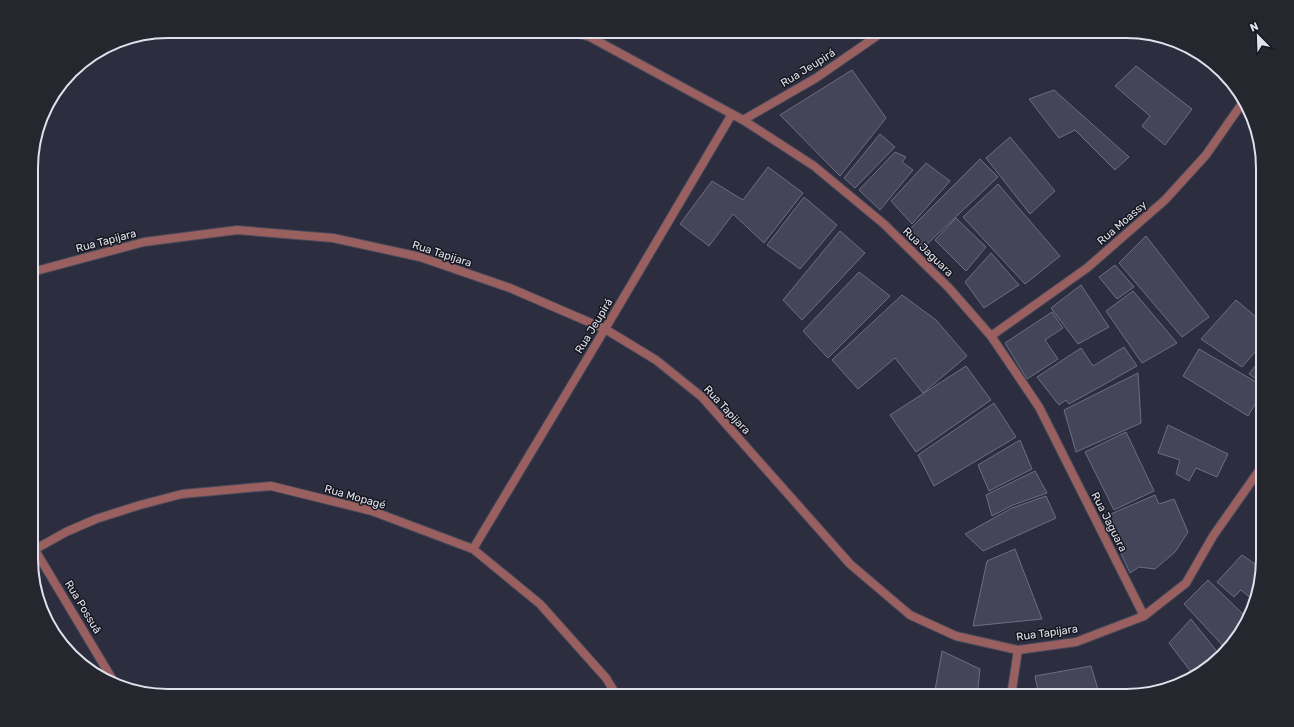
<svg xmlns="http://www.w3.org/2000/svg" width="1294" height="727" font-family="Rubik,sans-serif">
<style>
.building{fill:#444558;stroke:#6c6e82}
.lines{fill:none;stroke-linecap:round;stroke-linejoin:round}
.minor-casing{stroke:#494a5b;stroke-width:10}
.minor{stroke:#9a6060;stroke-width:8}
.labels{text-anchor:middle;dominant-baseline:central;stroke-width:3;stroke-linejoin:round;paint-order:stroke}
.street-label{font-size:11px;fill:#e0e1ed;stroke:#16161e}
.rim{fill:none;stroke:#e0e1ed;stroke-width:2}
</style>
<rect width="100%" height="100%" fill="#2c2d3f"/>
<!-- building -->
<path class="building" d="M 1136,66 L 1192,109 L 1165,145 L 1142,126 L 1150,116 L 1115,86 Z
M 852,70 L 886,118 L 840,176 L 780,115 Z
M 1054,90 L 1129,157 L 1115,170 L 1075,130 L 1059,138 L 1029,99 Z
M 880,134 L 895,147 L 855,188 L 844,178 Z
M 1010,137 L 1055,191 L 1030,214 L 986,158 Z
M 895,152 L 906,157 L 902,162 L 913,170 L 880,210 L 859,190 Z
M 980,159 L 998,177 L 923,248 L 907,232 Z
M 926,163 L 950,181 L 912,224 L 891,201 Z
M 768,167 L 803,193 L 764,243 L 733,214 L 709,246 L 680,224 L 712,181 L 743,200 Z
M 998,184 L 1060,256 L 1025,284 L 963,217 Z
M 804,197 L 837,225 L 800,269 L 767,245 Z
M 956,218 L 986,247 L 966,271 L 935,240 Z
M 840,231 L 865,253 L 802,320 L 783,300 Z
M 1146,236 L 1209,317 L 1182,337 L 1119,263 Z
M 991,253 L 1019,285 L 984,308 L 965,282 Z
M 1115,265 L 1134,287 L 1117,299 L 1099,277 Z
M 859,272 L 890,296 L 828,358 L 803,331 Z
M 1081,285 L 1109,327 L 1078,344 L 1051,308 Z
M 1133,291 L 1177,343 L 1142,363 L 1106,311 Z
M 902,295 L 936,320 L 967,356 L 923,393 L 895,358 L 858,389 L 832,360 Z
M 1236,300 L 1263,323 L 1263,343 L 1242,367 L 1201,339 Z
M 1052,312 L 1063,328 L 1045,340 L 1058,359 L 1027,379 L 1005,343 Z
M 1124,347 L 1137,366 L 1069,404 L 1066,400 L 1059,405 L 1037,377 L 1081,348 L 1093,366 Z
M 1199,349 L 1263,386 L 1263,391 L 1248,416 L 1183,376 Z
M 1263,356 L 1263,384 L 1249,374 Z
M 966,366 L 991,400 L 916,452 L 890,415 Z
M 1138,373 L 1141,423 L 1076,452 L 1064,410 Z
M 994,403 L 1016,437 L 934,486 L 918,455 Z
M 1168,425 L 1228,454 L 1217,477 L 1196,468 L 1189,481 L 1176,474 L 1180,460 L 1158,453 Z
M 1126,432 L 1154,491 L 1114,510 L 1085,452 Z
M 1020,440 L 1032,469 L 989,491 L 978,465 Z
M 1035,471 L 1047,493 L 1013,505 L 992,516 L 986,495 Z
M 1155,495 L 1159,504 L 1174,499 L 1188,532 L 1175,552 L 1155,569 L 1139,567 L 1130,573 L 1104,517 Z
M 1046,496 L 1056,518 L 983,551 L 965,534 L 1012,508 Z
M 1015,549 L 1042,619 L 973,626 L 987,561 Z
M 1242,555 L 1262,569 L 1255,579 L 1259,580 L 1253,600 L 1241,590 L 1234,597 L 1217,582 Z
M 1208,580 L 1247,618 L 1245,627 L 1225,648 L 1184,604 Z
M 1191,619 L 1219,654 L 1202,673 L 1194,676 L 1169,643 Z
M 942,651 L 980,669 L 977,696 L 934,696 Z
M 1091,666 L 1100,696 L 1039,696 L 1035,676 Z"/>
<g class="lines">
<!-- minor casing -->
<g class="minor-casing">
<path id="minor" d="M 568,31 L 590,37 L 743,120 L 814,166 L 884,224 L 949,288 L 991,336 L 1039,407 L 1144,616
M 743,120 L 816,78 L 884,31
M 32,272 L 144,242 L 237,230 L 333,238 L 420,257 L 510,288 L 605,329 L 656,360 L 702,397 L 850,564 L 910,615 L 956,636 L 1018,650 L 1076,642 L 1144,616 L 1186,583 L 1213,536 L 1263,465
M 991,336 L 1087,268 L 1165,200 L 1206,155 L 1243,102
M 32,545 L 114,682
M 473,549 L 605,329 L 732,114
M 32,551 L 66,532 L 96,519 L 140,505 L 182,494 L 271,486 L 372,511 L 473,549 L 540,604 L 606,678 L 617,696
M 1011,696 L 1018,650"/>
</g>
<!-- minor -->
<use href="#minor" class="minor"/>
</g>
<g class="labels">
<!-- street labels -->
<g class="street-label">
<text transform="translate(808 68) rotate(-32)">Rua Jeupirá</text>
<text transform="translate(1122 223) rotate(-41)">Rua Moassy</text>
<text transform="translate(106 241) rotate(-15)">Rua Tapijara</text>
<text transform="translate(928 252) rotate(44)">Rua Jaguara</text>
<text transform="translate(442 254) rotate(18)">Rua Tapijara</text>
<text transform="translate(594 326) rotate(-59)">Rua Jeupirá</text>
<text transform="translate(727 410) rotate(47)">Rua Tapijara</text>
<text transform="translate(355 497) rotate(16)">Rua Mopagé</text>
<text transform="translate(1109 522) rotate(63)">Rua Jaguara</text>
<text transform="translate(83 607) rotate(59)">Rua Possuã</text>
<text transform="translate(1047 633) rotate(-8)">Rua Tapijara</text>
</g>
</g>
<!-- crop -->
<path d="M0 0H1294V727H0ZM168 38H1126A130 130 0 0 1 1256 168V559A130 130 0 0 1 1126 689H168A130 130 0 0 1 38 559V168A130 130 0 0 1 168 38Z" fill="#26262f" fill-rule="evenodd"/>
<path class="rim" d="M168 38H1126A130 130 0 0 1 1256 168V559A130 130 0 0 1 1126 689H168A130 130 0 0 1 38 559V168A130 130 0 0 1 168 38Z"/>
<!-- north arrow -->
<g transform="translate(1258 36) rotate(337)" stroke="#16161e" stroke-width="3" paint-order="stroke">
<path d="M0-3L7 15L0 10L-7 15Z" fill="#e0e1ed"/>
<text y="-6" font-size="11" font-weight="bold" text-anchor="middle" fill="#e0e1ed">N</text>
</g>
</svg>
